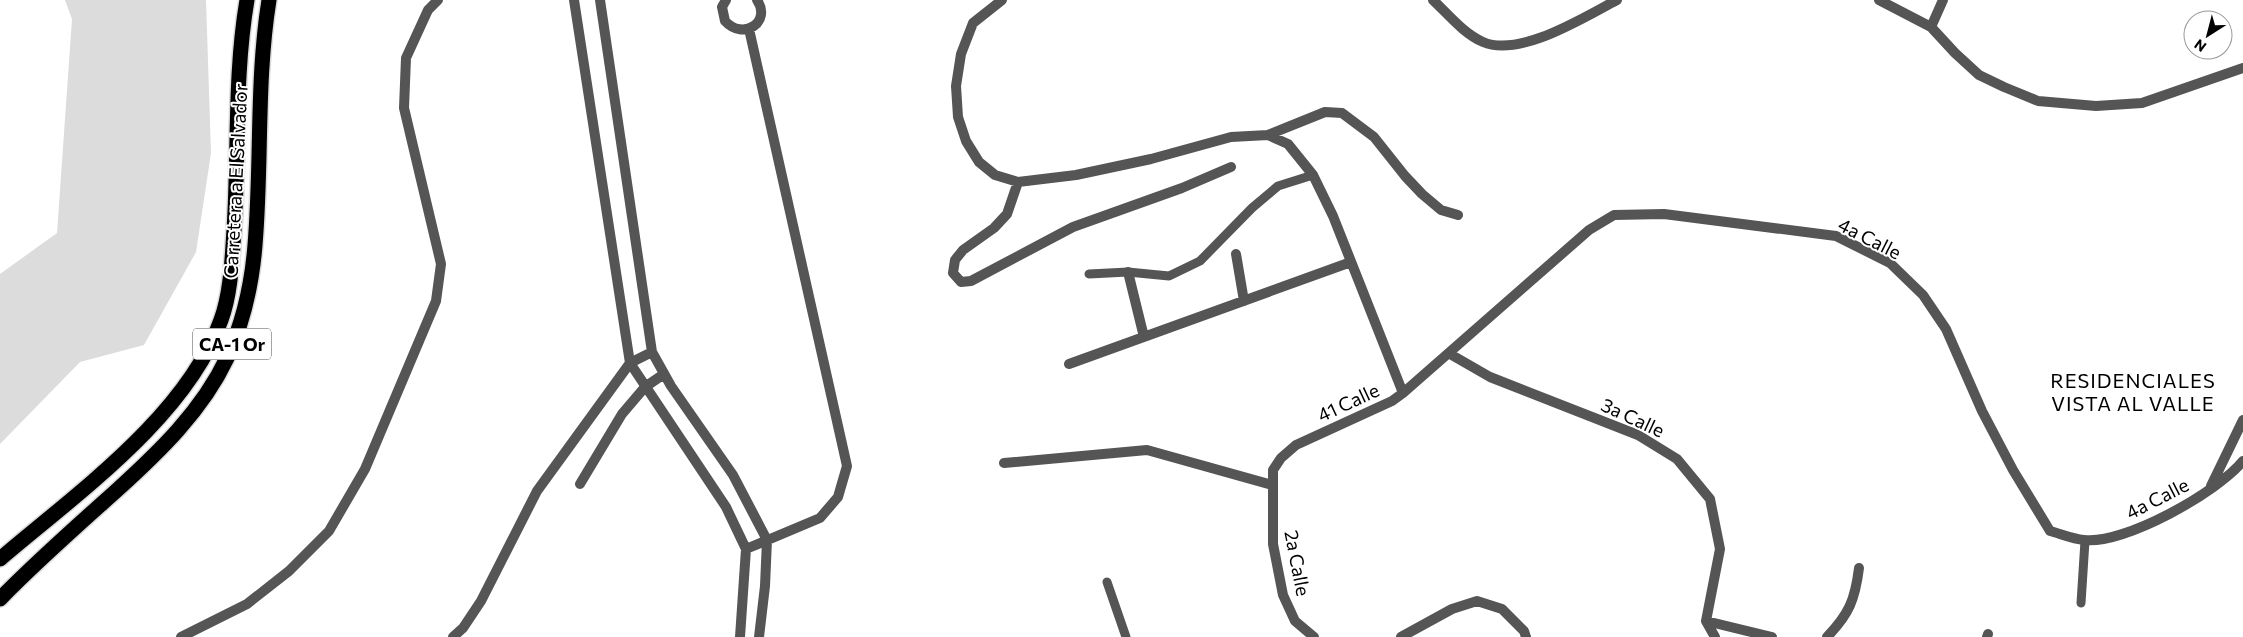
<svg xmlns="http://www.w3.org/2000/svg" width="2243" height="637" font-family="Commissioner,sans-serif">
<style>
.green{fill:#dcdcdc}
.lines{fill:none;stroke-linecap:round;stroke-linejoin:round}
.highway-casing{stroke:#dbdbdb;stroke-width:18}
.lane{stroke:#555;stroke-width:9}
.street{stroke:#555;stroke-width:10}
.highway{stroke:#000;stroke-width:15}
.labels{text-anchor:middle;dominant-baseline:central;stroke-width:4;stroke-linejoin:round;paint-order:stroke}
.shield{fill:#fff;stroke:#4c4c4c;stroke-width:1}
.shield-label{font-size:18px;font-weight:bold;fill:#000}
.street-label{font-size:19px;fill:#000;stroke:#fff}
.neighbourhood-label{font-size:20px;letter-spacing:1px;fill:#000;stroke:#fff}
</style>
<rect width="100%" height="100%" fill="#fff"/>
<!-- green -->
<path class="green" d="M 65,0 L 206,0 L 211,153 L 196,252 L 144,345 L 80,362 L 0,444 L 0,274 L 57,233 L 72,19 Z"/>
<g class="lines">
<!-- highway casing -->
<g class="highway-casing">
<path id="highway" d="M 0,559 C 76,494 187,416 221,320 C 231,293 232,259 234,230 C 239,154 234,76 247,0
M 0,599 C 37,561 77,526 116,491 C 159,452 202,411 227,358 C 243,323 252,283 255,245 C 262,163 256,81 269,0"/>
</g>
<!-- lane -->
<path class="lane" d="M 1089,274 L 1128,272 L 1169,276 L 1200,261 L 1252,208 L 1278,186 L 1313,175
M 1107,582 L 1126,637
M 2081,603 L 2085,541"/>
<!-- street -->
<path class="street" d="M 574,0 L 630,363 L 726,507 L 746,549 L 740,637
M 600,0 L 652,352 L 671,386 L 733,475 L 767,540 L 765,586 L 759,637
M 726,0 L 722,7 L 725,21 C 743,41 772,22 757,0
M 1002,0 L 973,23 L 961,54 L 956,86 L 958,117 L 966,141 L 979,162 L 995,175 L 1018,182 L 1076,175 L 1151,159 L 1231,137 L 1268,135 L 1288,144 L 1313,175 L 1333,216 L 1403,393
M 1433,0 C 1448,14 1464,34 1483,42 C 1520,58 1584,17 1617,0
M 1879,0 L 1931,27 L 1955,53 L 1979,75 L 2004,87 L 2038,101 L 2096,106 L 2142,103 L 2243,68
M 1931,27 L 1943,0
M 1268,135 L 1325,112 L 1342,113 L 1374,137 L 1405,176 L 1422,194 L 1441,210 L 1458,215
M 1018,182 L 1007,214 L 994,228 L 963,250 L 955,260 L 953,273 L 961,282 L 971,281 L 1073,227 L 1182,188 L 1231,167
M 1236,254 L 1244,301
M 1128,272 L 1144,337
M 1450,354 L 1490,377 L 1638,435 L 1677,459 L 1710,499 L 1720,549 L 1706,621 L 1715,637
M 1069,364 L 1351,262
M 1004,463 L 1147,450 L 1272,485
M 580,484 L 622,414 L 645,387 L 664,374
M 2211,486 L 2243,420
M 746,549 L 820,518 L 838,497 L 847,466 L 749,29
M 1706,621 L 1772,637
M 181,637 L 247,604 L 289,571 L 329,531 L 365,469 L 436,301 L 441,264 L 404,108 L 406,58 L 428,10 L 438,0
M 453,637 L 463,628 L 481,601 L 537,491 L 630,363 L 652,352
M 1314,637 L 1295,621 L 1283,595 L 1273,544 L 1273,470 L 1281,458 L 1296,445 L 1392,401 L 1403,393 L 1589,230 L 1614,215 L 1664,214 L 1836,236 L 1890,263 L 1923,295 L 1946,329 L 1982,411 L 2013,470 L 2050,531 C 2061,534 2073,539 2084,540 C 2124,545 2218,492 2243,461
M 1401,637 L 1452,609 L 1477,601 L 1502,609 L 1524,631 L 1526,637
M 1827,637 C 1849,614 1855,600 1859,568
M 1987,637 L 1988,634"/>
<!-- highway -->
<use href="#highway" class="highway"/>
</g>
<g class="labels">
<!-- shield labels -->
<rect class="shield" x="193" y="328.5" width="78" height="31" rx="4"/>
<g class="shield-label">
<text x="232" y="344">CA-1 Or</text>
</g>
<!-- street labels -->
<g class="street-label">
<text transform="translate(235 181) rotate(-87)">Carretera a El Salvador</text>
<text transform="translate(1870 238) rotate(27)">4a Calle</text>
<text transform="translate(1348 402) rotate(-25)">41 Calle</text>
<text transform="translate(1633 417) rotate(25)">3a Calle</text>
<text transform="translate(2157 498) rotate(-27)">4a Calle</text>
<text transform="translate(1298 563) rotate(79)">2a Calle</text>
</g>
<!-- neighbourhood labels -->
<g class="neighbourhood-label">
<text x="2133" y="380">RESIDENCIALES<tspan x="2133" dy="23">VISTA AL VALLE</tspan></text>
</g>
</g>
<!-- north arrow -->
<g transform="translate(2208 35) rotate(216)"><circle r="24" fill="#ffffff" stroke="#999999"/>
<path d="M0-4L9 19L0 12L-9 19Z" fill="#000000"/>
<text y="-8" font-size="14" font-weight="bold" text-anchor="middle" fill="#000000">N</text>
</g>
</svg>
